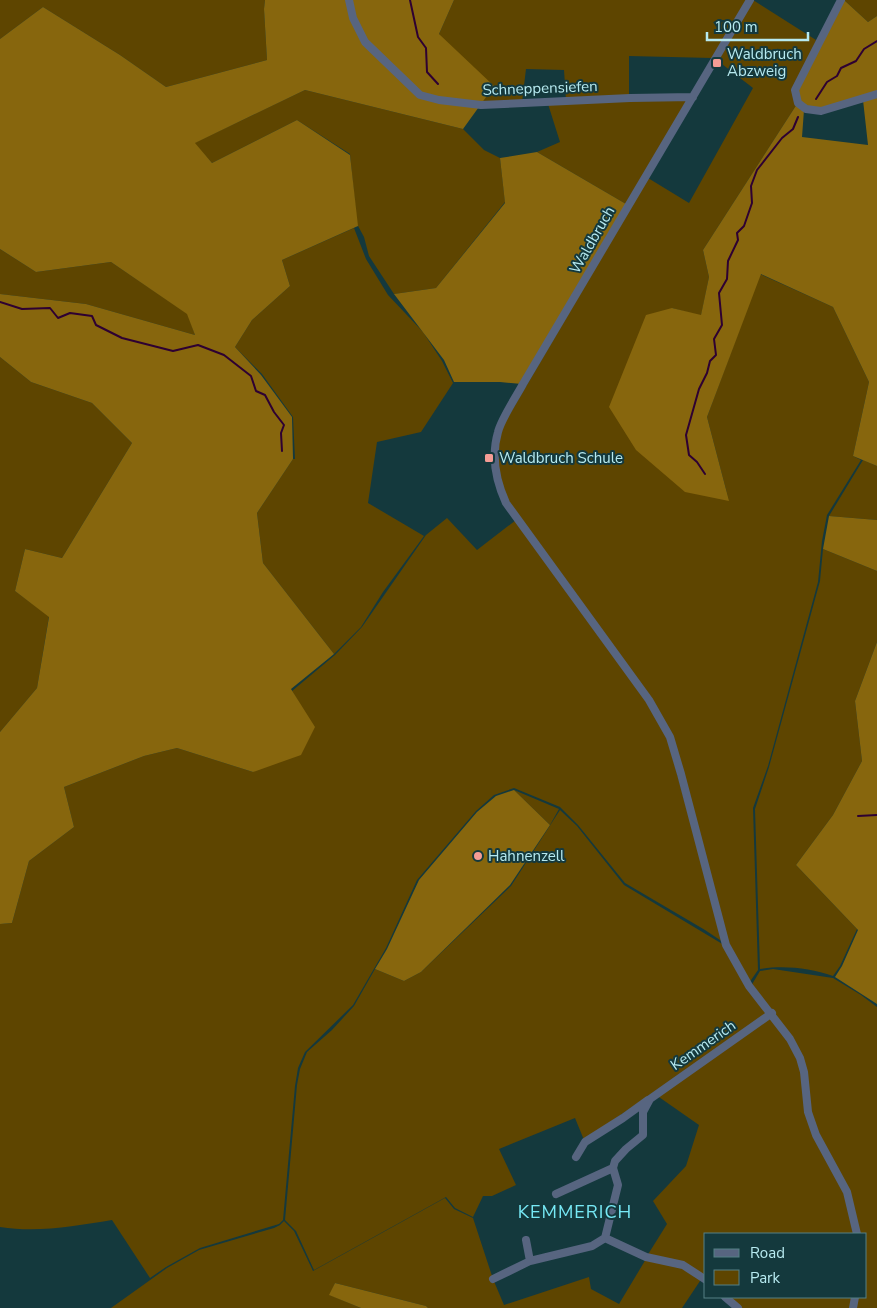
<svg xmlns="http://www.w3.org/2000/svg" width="877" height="1308" font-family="'Nunito Sans',sans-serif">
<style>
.green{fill:#5e4500}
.forest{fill:#87660d}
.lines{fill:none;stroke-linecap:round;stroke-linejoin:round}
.stream{stroke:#2e0032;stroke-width:2}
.minor{stroke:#576580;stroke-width:8}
.poi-dot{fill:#f59c95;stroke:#14393d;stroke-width:2}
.labels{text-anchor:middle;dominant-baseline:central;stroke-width:4;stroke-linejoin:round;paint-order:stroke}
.poi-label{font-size:15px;fill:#b7eaf0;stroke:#14393d;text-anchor:start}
.street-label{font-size:15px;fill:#b7eaf0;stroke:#14393d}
.quarter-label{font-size:18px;letter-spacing:1px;fill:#77e9f6;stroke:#14393d}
</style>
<rect width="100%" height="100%" fill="#14393d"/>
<!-- green -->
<path class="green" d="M 0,0 L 265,0 L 264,9 L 267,60 L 166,87 L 120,55 L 43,7 L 0,39 Z
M 454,0 L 747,0 L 712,58 L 629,56 L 629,97 L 566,100 L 564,70 L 526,69 L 522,102 L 481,104 L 439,34 Z
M 753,0 L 816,40 L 797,104 L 703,250 L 709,277 L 701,316 L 672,308 L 729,501 L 707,417 L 760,274 L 833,307 L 869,382 L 853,456 L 861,460 L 827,515 L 822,541 L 818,582 L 768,766 L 753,808 L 758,970 L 749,983 L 729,944 L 671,736 L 508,503 C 496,474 497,462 500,431 L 648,178 L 689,203 L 753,88 L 718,61 Z
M 844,0 L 877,0 L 877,16 L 868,22 Z
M 305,90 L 463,129 L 484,150 L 500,158 L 505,202 L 436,288 L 394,294 L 369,256 L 364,237 L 357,224 L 350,154 L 297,120 L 212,163 L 194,143 Z
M 691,98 L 626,204 L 537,152 L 560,142 L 548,104 Z
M 354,228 L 366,259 L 388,295 L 423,332 L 442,361 L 453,383 L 421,432 L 377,442 L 368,503 L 424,536 L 383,592 L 361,627 L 334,654 L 263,563 L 257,513 L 293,459 L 295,459 L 293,417 L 262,374 L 235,347 L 252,320 L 290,286 L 282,260 Z
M 0,249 L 36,272 L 111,262 L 188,314 L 195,335 L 86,304 L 0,294 Z
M 0,357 L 31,382 L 92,403 L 132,443 L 62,558 L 25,549 L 15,591 L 49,616 L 37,688 L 0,732 Z
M 863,460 L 877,466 L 877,520 L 829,516 Z
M 447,518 L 477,550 L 516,520 L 647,701 L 667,737 L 723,942 L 705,930 L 625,883 L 578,825 L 560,807 L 514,788 L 494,795 L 476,811 L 417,880 L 386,948 L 353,1005 L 305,1052 L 298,1068 L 295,1086 L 283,1220 L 279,1224 L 200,1248 L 166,1267 L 150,1278 L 112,1220 C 75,1226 38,1233 0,1227 L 0,924 L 12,923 L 29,861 L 74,827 L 64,787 L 144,756 L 177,748 L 253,772 L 298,701 L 292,691 L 335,655 L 362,627 L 426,535 Z
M 823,549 L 877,571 L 877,642 L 855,701 L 862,761 L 833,815 L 796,865 L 857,929 L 840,966 L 833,976 C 810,968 784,965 760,969 L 755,809 L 769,767 L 820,581 Z
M 514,790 L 559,809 L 550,825 Z
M 560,810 L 577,826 L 624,885 L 724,945 L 769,1013 L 584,1140 L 575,1118 L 499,1149 L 516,1185 L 492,1196 L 483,1196 L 473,1217 L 455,1208 L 446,1197 L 314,1270 L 296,1231 L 285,1220 L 297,1085 L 300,1069 L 307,1052 L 332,1030 L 354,1006 L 375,969 L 404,981 L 421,972 L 511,886 Z
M 773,969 L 833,978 L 861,995 L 877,1007 L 877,1308 L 855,1308 L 857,1297 L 866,1297 L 866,1234 L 860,1234 L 849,1192 L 818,1134 L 810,1111 L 802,1057 L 751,986 L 760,971 Z
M 770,1016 L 789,1040 L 798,1058 L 802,1074 L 806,1112 L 845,1193 L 855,1234 L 706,1234 L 706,1279 L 703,1276 L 647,1256 L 667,1224 L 653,1201 L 686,1166 L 699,1125 L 656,1095 Z
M 445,1198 L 454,1209 L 473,1218 L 493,1279 L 504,1305 L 589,1277 L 591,1289 L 619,1304 L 646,1259 L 682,1266 L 702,1278 L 682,1308 L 428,1308 L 426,1306 L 335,1283 L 330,1295 L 361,1308 L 111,1308 L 167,1268 L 199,1250 L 274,1228 L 280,1225 L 284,1221 L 294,1231 L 313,1271 Z
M 727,1297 L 854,1297 L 851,1308 L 740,1308 Z"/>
<!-- forest -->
<path class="forest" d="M 265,0 L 454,0 L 439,34 L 494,86 L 463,129 L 305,90 L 195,143 L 212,163 L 297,120 L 350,155 L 358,226 L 282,260 L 290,286 L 252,320 L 235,347 L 261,375 L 292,417 L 293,459 L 257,513 L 263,563 L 334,654 L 291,689 L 315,727 L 301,755 L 253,772 L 177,748 L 144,756 L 64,787 L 74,827 L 29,861 L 12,923 L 0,924 L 0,732 L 37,688 L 49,617 L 15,591 L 25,549 L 62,558 L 132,443 L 92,403 L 31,382 L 0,357 L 0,294 L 86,304 L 195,335 L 187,314 L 111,262 L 36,272 L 0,249 L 0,39 L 43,7 L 120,55 L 166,87 L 267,60 L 264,9 Z
M 844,0 L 868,22 L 877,16 L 877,93 C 860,98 821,115 805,107 C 799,103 798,96 797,90 Z
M 877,96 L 877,466 L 853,456 L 869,382 L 833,307 L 761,274 L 707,417 L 729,501 L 685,492 L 636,450 L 609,407 L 646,315 L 672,308 L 701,315 L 709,277 L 703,250 L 797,104 L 804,110 L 802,137 L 868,145 L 863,100 Z
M 537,152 L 626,204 L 522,384 L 500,382 L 454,382 L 444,360 L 394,294 L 436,288 L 505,203 L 500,158 Z
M 829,516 L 877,520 L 877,571 L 823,549 Z
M 877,642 L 877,1004 L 835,977 L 842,966 L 858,930 L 796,865 L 833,815 L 862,761 L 855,701 Z
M 514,790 L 550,825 L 510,885 L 421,972 L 404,981 L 375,969 L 387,949 L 419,880 L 477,812 L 496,796 Z
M 335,1283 L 426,1306 L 428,1308 L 361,1308 L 329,1295 Z"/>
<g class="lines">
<!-- stream -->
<path class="stream" d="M 410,0 L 418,37 L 426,48 L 427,72 L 438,84
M 816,99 L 827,82 L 837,76 L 841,68 L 856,61 L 864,49 L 877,41
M 0,302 L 22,309 L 50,308 L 58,318 L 70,313 L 92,316 L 96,325 L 122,338 L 173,351 L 198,345 L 224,355 L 251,376 L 256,391 L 265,395 L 274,412 L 284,425 L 281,433 L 282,451
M 705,474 L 697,462 L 689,455 L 686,435 L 699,389 L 707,373 L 710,361 L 716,355 L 714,339 L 722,325 L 719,293 L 727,279 L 728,261 L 738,240 L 737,233 L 744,226 L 752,203 L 751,186 L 757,170 L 782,138 L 793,129 L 798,117
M 858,816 L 877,815"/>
<!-- minor -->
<path class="minor" d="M 349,0 L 353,18 L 365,42 L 420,95 L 439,100 L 481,105 L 630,98 L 693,97
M 750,0 L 523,384 C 516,397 501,419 498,432 C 491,456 496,481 506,503 L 649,700 L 670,737 L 681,774 L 726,945 L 749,986 L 790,1039 L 800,1058 L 804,1072 L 808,1112 L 816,1135 L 847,1192 L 857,1234
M 841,0 L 795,90 L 798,103 L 806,109 L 821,111 L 877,94
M 576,1157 L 585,1142 L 623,1118 L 648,1100
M 556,1194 L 613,1168
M 526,1240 L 530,1261
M 493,1279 L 530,1261 L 592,1246 L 605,1238
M 706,1280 L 683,1265 L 646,1257 L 605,1238 L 618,1185 L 613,1168 L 615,1161 L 626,1149 L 643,1135 L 643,1112 L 650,1099 L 772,1013
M 725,1297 L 738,1308
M 853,1308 L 855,1297"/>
</g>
<!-- markers -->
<g class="poi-dot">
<rect x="712" y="58" width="10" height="10" rx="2.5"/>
<rect x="484" y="453" width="10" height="10" rx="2.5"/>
<circle cx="478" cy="856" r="5"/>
</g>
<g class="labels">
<!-- poi labels -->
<g class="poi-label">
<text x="727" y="54">Waldbruch<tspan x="727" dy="17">Abzweig</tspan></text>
<text x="499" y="458">Waldbruch Schule</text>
<text x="488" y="856">Hahnenzell</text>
</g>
<!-- street labels -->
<g class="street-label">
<text transform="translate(540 88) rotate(-2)">Schneppensiefen</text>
<text transform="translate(592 240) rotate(-60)">Waldbruch</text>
<text transform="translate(703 1045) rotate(-35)">Kemmerich</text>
</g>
<!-- quarter labels -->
<g class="quarter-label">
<text x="575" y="1212">KEMMERICH</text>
</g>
</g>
<!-- legend -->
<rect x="704" y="1233" width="162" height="65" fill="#14393d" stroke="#558085"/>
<rect x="714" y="1249" width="25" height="8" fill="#576580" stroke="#558085"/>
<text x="750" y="1258" font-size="15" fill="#b7eaf0">Road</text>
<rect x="714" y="1270" width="25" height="15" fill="#5e4500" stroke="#558085"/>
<text x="750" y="1283" font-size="15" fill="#b7eaf0">Park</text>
<!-- scale -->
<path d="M707 32v8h101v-8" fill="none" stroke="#b7eaf0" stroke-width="2.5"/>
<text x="714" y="32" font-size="15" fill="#b7eaf0" stroke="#14393d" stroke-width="4" paint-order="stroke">100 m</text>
</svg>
